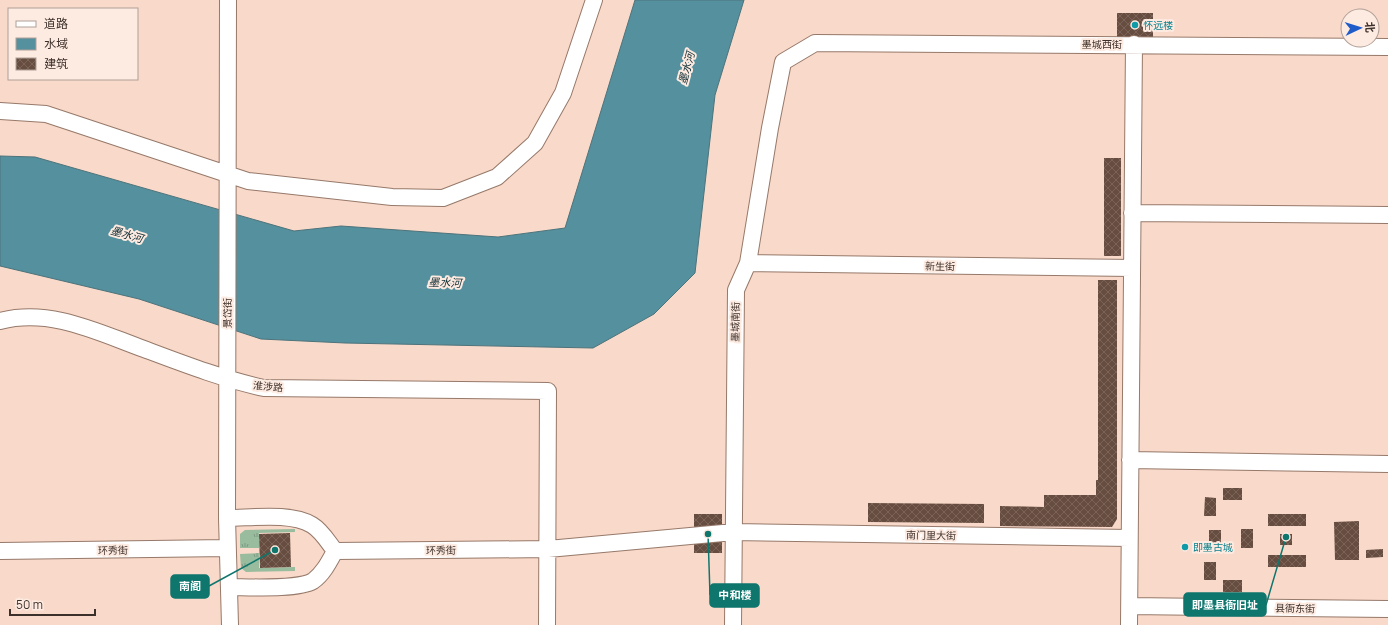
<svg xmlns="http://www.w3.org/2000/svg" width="1388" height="625" font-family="Manrope,'Noto Sans SC',sans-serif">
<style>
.grass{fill:url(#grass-tufts)}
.water{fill:#54909e;stroke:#4d737b}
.building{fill:url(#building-cross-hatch)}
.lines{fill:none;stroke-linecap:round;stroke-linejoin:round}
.minor-casing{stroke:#96796a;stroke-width:18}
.minor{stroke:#fff;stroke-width:16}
.culture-dot{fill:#0f9aa8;stroke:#fdeae0;stroke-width:1.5}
.labels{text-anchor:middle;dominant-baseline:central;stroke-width:4;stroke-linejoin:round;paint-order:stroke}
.culture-label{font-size:10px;fill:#0d838f;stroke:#fdeae0;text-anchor:start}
.street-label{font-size:10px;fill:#3c302a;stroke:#fdeae0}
.water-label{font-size:11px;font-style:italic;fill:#0f2e35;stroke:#fdeae0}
.leader{fill:none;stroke:#0f766e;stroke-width:1.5}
.callout-dot{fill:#0f766e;stroke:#fdeae0;stroke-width:1.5}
.callout{fill:#0f766e;stroke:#0f766e;stroke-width:1.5}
.callout-label{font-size:11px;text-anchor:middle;font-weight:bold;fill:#fff}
</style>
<defs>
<pattern id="grass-tufts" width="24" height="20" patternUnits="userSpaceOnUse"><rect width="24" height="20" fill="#99bc9e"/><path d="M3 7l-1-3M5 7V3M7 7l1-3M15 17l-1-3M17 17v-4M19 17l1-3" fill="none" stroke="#7e9981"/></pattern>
<pattern id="building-cross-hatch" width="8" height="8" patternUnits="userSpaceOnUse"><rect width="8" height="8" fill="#674d3f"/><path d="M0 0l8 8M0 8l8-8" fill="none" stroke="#7a6459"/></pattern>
</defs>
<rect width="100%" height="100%" fill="#f9d9c9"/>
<!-- grass -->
<path class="grass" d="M 295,529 L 295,532 L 259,533 L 259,548 L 240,548 L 240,534 L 245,530 Z
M 259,553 L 259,568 L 295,567 L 295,571 L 246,572 L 241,568 L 240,554 Z"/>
<!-- water -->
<path class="water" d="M 635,0 L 744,0 L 715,95 L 695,273 L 654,314 L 593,348 L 345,343 L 261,339 L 139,299 L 0,266 L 0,156 L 35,157 L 294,231 L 341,226 L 498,237 L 565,228 Z"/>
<!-- building -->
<path class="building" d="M 1117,13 L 1153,13 L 1153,38 L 1117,38 Z
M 1104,158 L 1121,158 L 1121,256 L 1104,256 Z
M 1098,280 L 1117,280 L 1117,519 L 1112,527 L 1000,526 L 1000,506 L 1044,507 L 1044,495 L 1096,495 L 1096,480 L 1098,480 Z
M 1223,488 L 1242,488 L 1242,500 L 1223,500 Z
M 1205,497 L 1216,498 L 1216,516 L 1204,516 Z
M 868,503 L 984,504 L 984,523 L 868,522 Z
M 694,514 L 722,514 L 722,553 L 694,553 Z
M 1268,514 L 1306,514 L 1306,526 L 1268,526 Z
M 1359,521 L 1359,560 L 1335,560 L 1334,522 Z
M 1241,529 L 1253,529 L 1253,548 L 1241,548 Z
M 1209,530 L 1221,530 L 1221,549 L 1209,549 Z
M 290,533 L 291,567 L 260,568 L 259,534 Z
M 1280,534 L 1292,534 L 1292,545 L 1280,545 Z
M 1383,549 L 1383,557 L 1366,558 L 1366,550 Z
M 1268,555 L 1306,555 L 1306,567 L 1268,567 Z
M 1204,562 L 1216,562 L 1216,580 L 1204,580 Z
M 1223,580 L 1242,580 L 1242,592 L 1223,592 Z"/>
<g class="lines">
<!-- minor casing -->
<g class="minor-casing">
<path id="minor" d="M 228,0 L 227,518 L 230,625
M 0,111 L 46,114 L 248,181 L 392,197 L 443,198 L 497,177 L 535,143 L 563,93 L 594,0
M 1132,213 L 1388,215
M 748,263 L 1132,268
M 0,321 C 51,308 97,332 144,349 C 184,364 223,379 264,388 L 548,391 L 547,625
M 1130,460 L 1388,464
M 227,518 C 251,518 291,512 312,525 C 322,531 328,542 335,551 C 329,562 323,574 313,581 C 298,590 248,587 229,587
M 0,551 L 227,548
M 335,551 L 548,549 L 734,532 L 1129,538
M 1130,606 L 1388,609
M 733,625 L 736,290 L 748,263 L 770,128 L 783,62 L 815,43 L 1388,47
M 1129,625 L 1134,44"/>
</g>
<!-- minor -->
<use href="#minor" class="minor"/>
</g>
<!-- markers -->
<g class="culture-dot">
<circle cx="1135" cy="25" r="4"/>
<circle cx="1185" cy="547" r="4"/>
</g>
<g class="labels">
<!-- culture labels -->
<g class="culture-label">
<text x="1143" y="25">怀远楼</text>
<text x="1193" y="547">即墨古城</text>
</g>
<!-- street labels -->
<g class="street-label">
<text x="1102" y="44">墨城西街</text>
<text transform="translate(940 266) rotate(1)">新生街</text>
<text transform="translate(227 313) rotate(-90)">景岱街</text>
<text transform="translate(735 322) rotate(-89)">墨城南街</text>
<text transform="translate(268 386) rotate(5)">淮涉路</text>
<text transform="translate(931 535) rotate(1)">南门里大街</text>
<text transform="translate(113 550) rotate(-1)">环秀街</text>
<text transform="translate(441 550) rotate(-1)">环秀街</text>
<text transform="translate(1295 608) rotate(1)">县衙东街</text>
</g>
<!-- water labels -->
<g class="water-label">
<text transform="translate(686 68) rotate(-75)">墨水河</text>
<text transform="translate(127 234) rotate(16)">墨水河</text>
<text transform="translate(445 282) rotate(2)">墨水河</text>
</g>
</g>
<!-- callouts -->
<path class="leader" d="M275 550L209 586M708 534L710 595M1286 537L1266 605"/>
<g class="callout-dot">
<circle cx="275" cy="550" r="4"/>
<circle cx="708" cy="534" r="4"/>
<circle cx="1286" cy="537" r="4"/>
</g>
<g class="callout">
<rect x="171" y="575" width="38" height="23" rx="4"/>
<rect x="710" y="584" width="49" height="23" rx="4"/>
<rect x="1184" y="593" width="82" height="23" rx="4"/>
</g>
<g class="callout-label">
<text x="190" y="590">南阁</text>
<text x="735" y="599">中和楼</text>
<text x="1225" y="609">即墨县衙旧址</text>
</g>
<!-- legend -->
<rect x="8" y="8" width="130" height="72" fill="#fdeae0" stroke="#b0a097"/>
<rect x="16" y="21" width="20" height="6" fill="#ffffff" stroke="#b0a097"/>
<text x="44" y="28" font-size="12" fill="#3c302a">道路</text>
<rect x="16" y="38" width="20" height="12" fill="#54909e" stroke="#b0a097"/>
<text x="44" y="48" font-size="12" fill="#3c302a">水域</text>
<rect x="16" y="58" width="20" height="12" fill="url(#building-cross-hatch)" stroke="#b0a097"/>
<text x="44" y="68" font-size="12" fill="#3c302a">建筑</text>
<!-- north arrow -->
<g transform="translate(1360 28) rotate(86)"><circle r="19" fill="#fdeae0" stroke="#b0a097"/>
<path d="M0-3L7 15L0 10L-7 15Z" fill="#1f5cc9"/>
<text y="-6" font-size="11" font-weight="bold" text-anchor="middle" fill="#3c302a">北</text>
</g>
<!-- scale -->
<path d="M10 609v6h85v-6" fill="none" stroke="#3c302a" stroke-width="2"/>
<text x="16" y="609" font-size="12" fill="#3c302a" stroke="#fdeae0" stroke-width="3" paint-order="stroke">50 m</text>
</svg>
